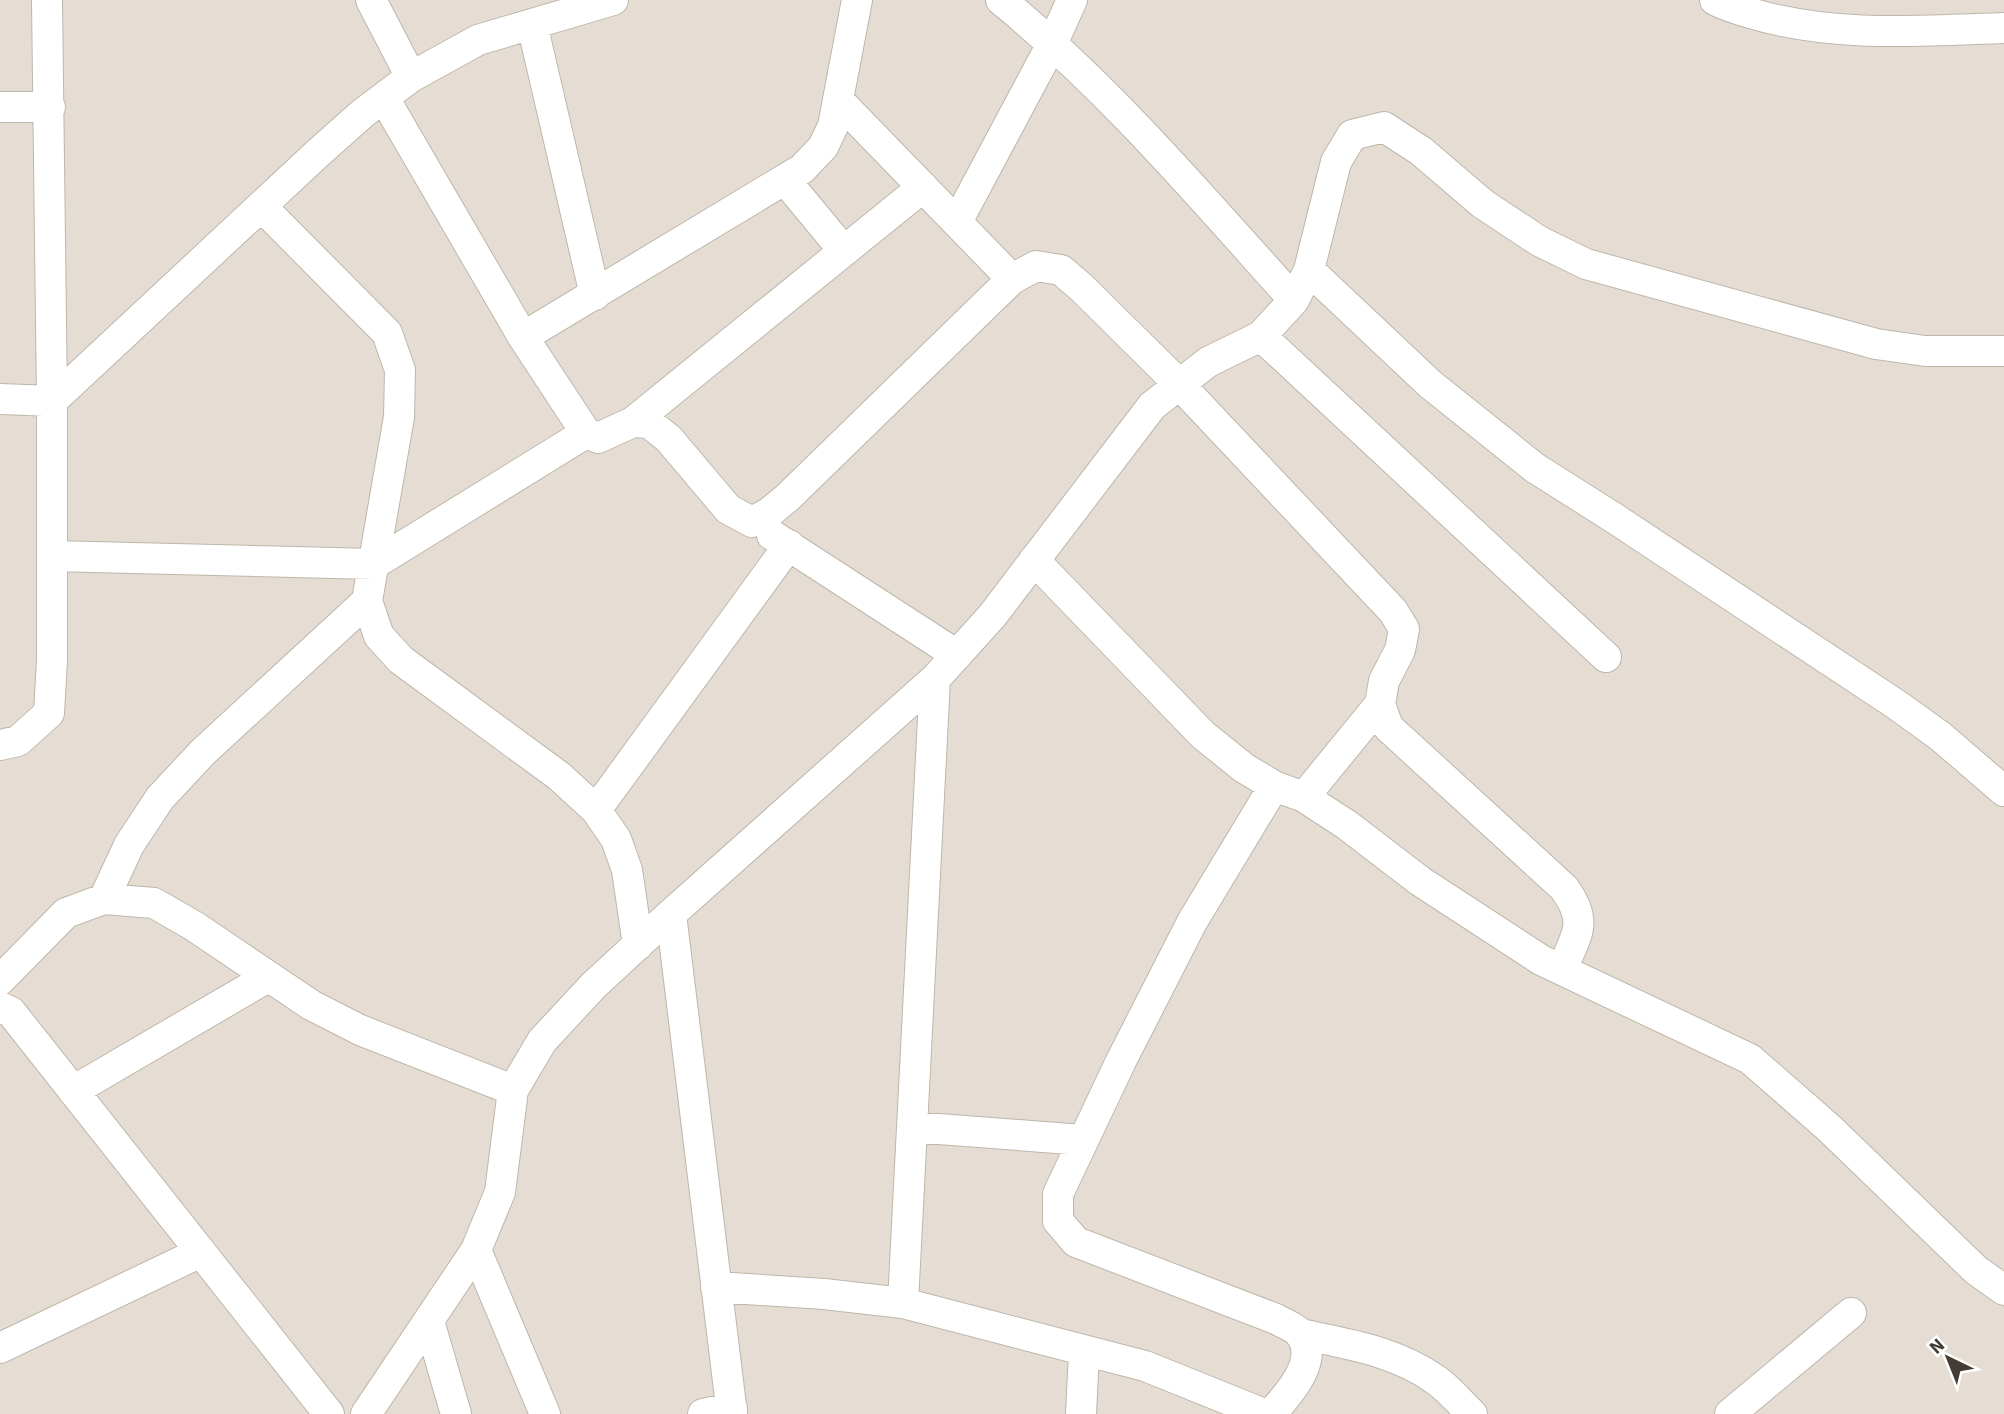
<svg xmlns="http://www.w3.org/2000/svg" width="2004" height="1414" font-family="'Source Sans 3',sans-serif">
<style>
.residential{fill:#e5ddd3}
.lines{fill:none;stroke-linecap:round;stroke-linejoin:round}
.minor-casing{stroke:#bfb6ab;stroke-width:32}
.minor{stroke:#fff;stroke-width:30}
</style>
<rect width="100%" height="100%" fill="#f1ece4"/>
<!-- residential -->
<path class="residential" d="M 0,0 L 2004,0 L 2004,1414 L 0,1414 Z"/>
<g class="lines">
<!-- minor casing -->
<g class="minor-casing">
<path id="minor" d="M 371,0 L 411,77
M 1001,0 C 1110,89 1200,196 1294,300
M 1715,0 C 1725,6 1738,9 1750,13 C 1833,38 1919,31 2004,28
M 532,24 L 595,295
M 384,98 L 523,337 L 586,433 L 598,438 L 633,422 L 649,423 L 669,439 L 728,509 L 752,522 L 770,512 L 787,498 L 1012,279 L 1036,266 L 1061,270 L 1082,288 L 1179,384 L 1393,611 L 1404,629 L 1400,650 L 1384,681 L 1380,704 L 1388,727 L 1564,888 C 1589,922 1577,934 1562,969
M 839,101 L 1012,279
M 0,107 L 50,107
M 786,181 L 844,251
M 261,206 L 387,333 L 400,370 L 399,417 L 367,601 L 379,636 L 401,660 L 559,776 L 596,810 L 616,839 L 627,870 L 638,945
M 957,222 L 1053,42 L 1072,0
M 1309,270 L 1430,384 L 1535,468 L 1614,518 L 1897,705 L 1940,736 L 2004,791
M 1261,336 L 1606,657
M 523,337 L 802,169 L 823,147 L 833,126 L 857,0
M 0,399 L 52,401 L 317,154 L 363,113 L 411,77 L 478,40 L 613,0
M 633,422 L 923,187
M 772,535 L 957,655
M 52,556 L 374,564 L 586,433
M 1034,560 L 1203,735 L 1244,768 L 1274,786 L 1304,797 L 1347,825 L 1420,881 L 1541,960 L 1750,1059 L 1829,1128 L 1976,1270 L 2004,1290
M 0,745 L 18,741 L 49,713 L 52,660 L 52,401 L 47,0
M 1304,797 L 1380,704
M 596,810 L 789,545
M 104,899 L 129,845 L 160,798 L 203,752 L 367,601
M 671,914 L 732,1414
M 0,980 L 66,913 L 104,899 L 154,903 L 194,926 L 311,1005 L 360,1030 L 513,1090
M 0,1007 L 11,1012 L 329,1414
M 73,1091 L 268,977
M 912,1127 L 1083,1140
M 476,1250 L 545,1414
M 716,1287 L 824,1294 L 903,1303 L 1145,1366 L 1264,1414
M 903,1303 L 935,679
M 429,1321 L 456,1414
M 1300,1334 C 1347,1344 1396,1351 1436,1380 C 1449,1389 1460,1403 1472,1414
M 0,1348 L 201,1252
M 366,1414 L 476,1250 L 500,1192 L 513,1090 L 542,1041 L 594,985 L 671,914 L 935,679 L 992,616 L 1152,406 L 1208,362 L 1261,336 L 1294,300 L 1309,270 L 1336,162 L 1352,135 L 1384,127 L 1421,151 L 1483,204 L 1539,241 L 1586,264 L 1876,344 L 1925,351 L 2004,351
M 703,1414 L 732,1408
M 1081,1414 L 1084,1352
M 1271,1414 C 1287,1396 1321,1360 1300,1334 C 1296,1328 1283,1323 1276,1319 L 1076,1242 L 1058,1221 L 1058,1194 L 1121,1061 L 1192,922 L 1274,786
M 1730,1414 L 1851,1313"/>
</g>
<!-- minor -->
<use href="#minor" class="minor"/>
</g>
<!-- north arrow -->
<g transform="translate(1948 1358) rotate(317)" stroke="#ffffff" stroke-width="5" paint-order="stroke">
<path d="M0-5L12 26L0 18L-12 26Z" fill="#433c34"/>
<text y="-10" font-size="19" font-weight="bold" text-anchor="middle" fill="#433c34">N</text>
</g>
</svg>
